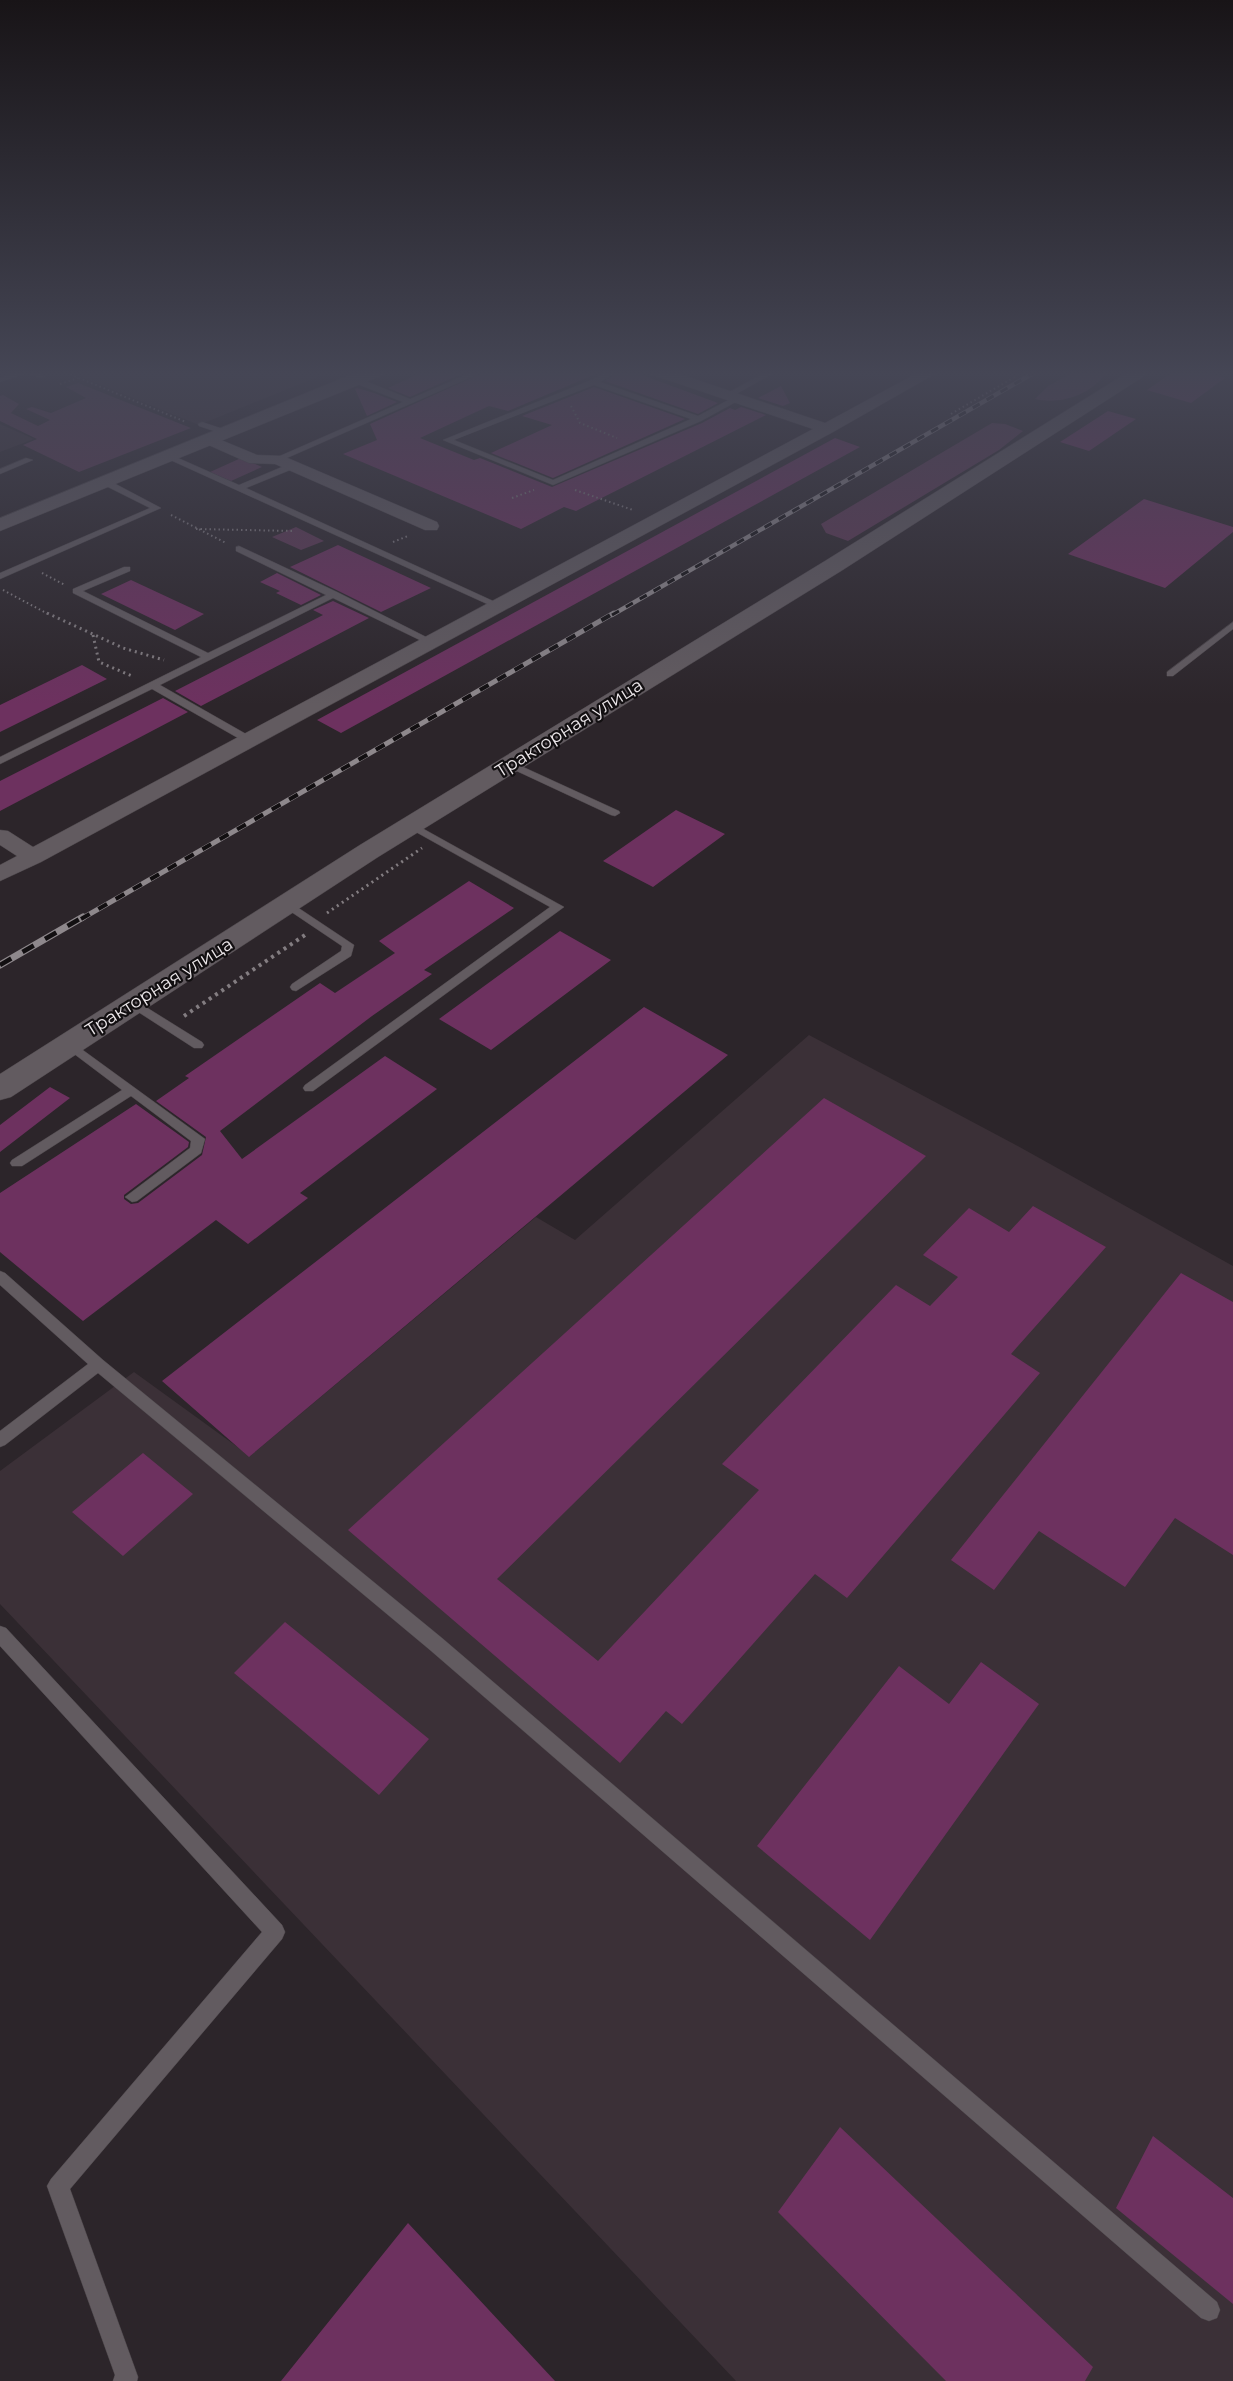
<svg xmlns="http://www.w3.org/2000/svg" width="1233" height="2381" font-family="Montserrat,sans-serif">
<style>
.built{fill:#3b3037}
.green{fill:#5e3754}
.building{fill:#6d315f}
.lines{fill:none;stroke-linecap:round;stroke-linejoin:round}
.service-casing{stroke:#484246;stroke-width:1}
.minor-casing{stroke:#484246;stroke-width:1}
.tertiary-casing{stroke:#484246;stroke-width:1}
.secondary-casing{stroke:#484246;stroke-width:1}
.path-far2{stroke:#837d81;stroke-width:2;stroke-dasharray:1.5 3;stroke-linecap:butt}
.path-far1{stroke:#837d81;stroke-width:3;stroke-dasharray:2 4;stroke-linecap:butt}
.path{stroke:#837d81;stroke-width:4;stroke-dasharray:3 4.5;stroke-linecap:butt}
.service{fill:#625b60;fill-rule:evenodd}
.minor{fill:#625b60;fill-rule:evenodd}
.tertiary{fill:#625b60;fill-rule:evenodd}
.secondary{fill:#625b60;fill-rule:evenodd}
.rail-far2-casing{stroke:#8e888c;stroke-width:4.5}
.rail-far1-casing{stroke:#8e888c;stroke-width:5}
.rail-casing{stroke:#8e888c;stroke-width:7}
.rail-far2{stroke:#120f11;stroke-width:3;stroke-dasharray:8;stroke-linecap:butt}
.rail-far1{stroke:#120f11;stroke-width:4;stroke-dasharray:10;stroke-linecap:butt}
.rail{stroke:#120f11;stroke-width:4.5;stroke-dasharray:13;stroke-linecap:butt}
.labels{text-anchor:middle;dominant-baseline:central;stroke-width:4.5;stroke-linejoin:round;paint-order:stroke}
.far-street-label{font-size:18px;fill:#ece7ea;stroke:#120f11}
</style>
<rect width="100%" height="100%" fill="#2c252a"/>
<!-- built -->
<path class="built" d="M 67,371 L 332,371 L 199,425 Z
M 0,424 L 34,439 L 0,452 Z
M 809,1035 L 1014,1144 L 1233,1266 L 1233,2381 L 736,2381 L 0,1604 L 0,1471 L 134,1372 L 250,1456 L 536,1217 L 575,1240 Z"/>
<!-- green -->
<path class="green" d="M 1075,371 L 1107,372 C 1091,395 1061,405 1035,399 L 1048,386 Z
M 78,383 L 191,428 L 79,472 L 23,445 L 37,439 L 0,421 L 0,396 L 3,395 L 19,404 L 11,413 L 38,426 L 50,420 L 26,409 L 32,407 L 51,413 L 86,398 L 66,387 Z
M 992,423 L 1005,424 L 1023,431 L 999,450 L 848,541 L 826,533 L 821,524 Z
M 241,458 L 262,467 L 231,481 L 210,472 Z
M 296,527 L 324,541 L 301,550 L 272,537 Z"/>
<!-- building -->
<path class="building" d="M 425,371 L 468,371 L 410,397 L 388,388 Z
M 487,371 L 603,371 L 508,411 L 489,406 L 420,438 L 474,460 L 480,458 L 552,487 L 702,423 L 730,408 L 735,410 L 741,407 L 766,415 L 576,511 L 564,507 L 521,529 L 343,454 L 377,440 L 370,424 Z
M 620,371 L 631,371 L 718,403 L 698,414 L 605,381 Z
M 1174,371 L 1200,371 L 1225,378 L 1191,403 L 1147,390 Z
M 781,386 L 790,403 L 783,406 L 758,398 Z
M 594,387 L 685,419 L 553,478 L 491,453 L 552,425 L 522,416 Z
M 357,388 L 374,393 L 397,402 L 367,416 L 355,389 Z
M 1108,411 L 1136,419 L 1089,451 L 1060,442 Z
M 835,438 L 860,447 L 341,733 L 317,720 Z
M 1144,499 L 1233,527 L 1233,532 L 1165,588 L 1068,554 Z
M 338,545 L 431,588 L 381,612 L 290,567 Z
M 277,573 L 321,595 L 301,605 L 276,593 L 280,591 L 260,582 Z
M 131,580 L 204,614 L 175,630 L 101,594 Z
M 333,601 L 369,618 L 201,706 L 175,691 L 323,615 L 313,610 Z
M 82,665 L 107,679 L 0,732 L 0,705 Z
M 163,698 L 188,712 L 0,811 L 0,781 Z
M 676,810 L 725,834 L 653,887 L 603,861 Z
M 469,881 L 514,908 L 424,970 L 432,974 L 372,1016 L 220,1131 L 242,1159 L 385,1056 L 437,1089 L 300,1193 L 308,1198 L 248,1244 L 216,1220 L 83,1321 L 0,1252 L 0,1193 L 136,1104 L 189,1142 L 188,1147 L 124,1195 L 124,1199 L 131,1204 L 138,1203 L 202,1155 L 206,1137 L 156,1101 L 189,1078 L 185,1076 L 320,983 L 335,993 L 395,953 L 379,941 Z
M 560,931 L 611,960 L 491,1050 L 439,1019 Z
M 644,1007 L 728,1055 L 249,1457 L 162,1381 Z
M 50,1087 L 70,1098 L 0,1152 L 0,1125 Z
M 824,1098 L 926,1156 L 497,1579 L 598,1661 L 759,1490 L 722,1464 L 896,1285 L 930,1306 L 958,1277 L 923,1255 L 969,1208 L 1009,1232 L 1033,1206 L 1106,1247 L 1011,1354 L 1040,1373 L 847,1598 L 815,1574 L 682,1724 L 666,1711 L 620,1763 L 348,1530 Z
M 1181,1273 L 1233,1302 L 1233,1555 L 1175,1518 L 1125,1587 L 1039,1531 L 994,1590 L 951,1560 Z
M 143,1453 L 193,1494 L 123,1556 L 72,1512 Z
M 285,1622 L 429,1739 L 379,1795 L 234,1673 Z
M 981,1662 L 1039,1704 L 870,1940 L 757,1846 L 899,1666 L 949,1704 Z
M 840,2127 L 1093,2367 L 1085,2381 L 946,2381 L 778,2212 Z
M 1153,2136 L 1233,2198 L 1233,2304 L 1116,2208 Z
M 408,2223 L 555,2381 L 281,2381 Z"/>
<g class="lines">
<!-- service casing -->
<g class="service-casing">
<path id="service" d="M 18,371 L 38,371 L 45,376 L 41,378 L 28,373 L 0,382 L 0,378 Z
M 475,371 L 485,371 L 280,461 L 273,459 L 403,402 L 352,382 L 352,378 L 358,378 L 410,399 Z
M 609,371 L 618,371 L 600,382 L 698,416 L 736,396 L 743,398 L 701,421 L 553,485 L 443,440 L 591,380 ZM 594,385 L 691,419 L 553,480 L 454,440 Z
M 768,371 L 777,371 L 731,397 L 724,395 Z
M 202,422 L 229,431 L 230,433 L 226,435 L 199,426 L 198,424 Z
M 169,454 L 239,485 L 289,464 L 295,464 L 295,468 L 246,488 L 504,606 L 496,608 L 166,458 L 165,456 Z
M 26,458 L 33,460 L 0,474 L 0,469 Z
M 102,480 L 108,480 L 161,508 L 0,579 L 0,573 L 150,508 L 102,484 Z
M 239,546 L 337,592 L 436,642 L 428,644 L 333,598 L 160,685 L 253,738 L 253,742 L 245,742 L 152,689 L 0,764 L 0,757 L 201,657 L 73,593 L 73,589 L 124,567 L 130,567 L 130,571 L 83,591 L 208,653 L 326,595 L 236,551 L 236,547 Z
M 1233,622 L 1233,629 L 1173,676 L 1167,676 L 1167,672 Z
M 510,761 L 619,811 L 620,813 L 615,816 L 611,815 L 506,766 L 506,762 Z
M 411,822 L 564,907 L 313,1091 L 305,1091 L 303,1088 L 305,1085 L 550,907 L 407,827 L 407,823 Z
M 288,901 L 354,945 L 351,956 L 296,991 L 292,990 L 290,987 L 292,984 L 341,951 L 342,946 L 284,907 L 282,905 Z
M 133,999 L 202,1042 L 204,1045 L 202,1048 L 194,1048 L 129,1006 L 127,1003 Z
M 69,1040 L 205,1139 L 201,1153 L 137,1201 L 132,1202 L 125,1197 L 190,1148 L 191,1141 L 131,1096 L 22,1166 L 12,1166 L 10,1163 L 12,1160 L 122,1090 L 65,1047 L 63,1044 L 65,1041 Z
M 0,1271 L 5,1273 L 103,1360 L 442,1638 L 1217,2302 L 1220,2310 L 1217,2318 L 1209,2321 L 1201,2318 L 430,1650 L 98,1373 L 5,1445 L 0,1447 L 0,1431 L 88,1364 L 0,1285 Z
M 0,1626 L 6,1628 L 282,1925 L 285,1932 L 282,1939 L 70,2189 L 138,2377 L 137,2381 L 113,2381 L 115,2375 L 47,2186 L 51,2179 L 262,1932 L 0,1646 Z"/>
</g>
<!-- minor casing -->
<g class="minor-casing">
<path id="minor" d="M 648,371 L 671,371 L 825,423 L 921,371 L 940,371 L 833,432 L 41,862 L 0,881 L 0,865 L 17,856 L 0,845 L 0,830 L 8,831 L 33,847 L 813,429 L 650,374 Z
M 209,435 L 257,455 L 283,456 L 437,522 L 439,526 L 437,530 L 425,530 L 275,464 L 249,463 L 204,443 L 201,440 Z"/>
</g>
<!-- tertiary casing -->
<g class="tertiary-casing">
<path id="tertiary" d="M 1130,371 L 1152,371 L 841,571 L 378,857 L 11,1097 L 0,1100 L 0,1074 L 360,845 L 825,561 Z"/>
</g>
<!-- secondary casing -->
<g class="secondary-casing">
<path id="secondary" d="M 360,371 L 386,371 L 383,375 L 0,531 L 0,518 Z"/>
</g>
<!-- path-far2 -->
<path class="path-far2" d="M 62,371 L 186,422
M 60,384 L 78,378
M 571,406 L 580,423 L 617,438
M 951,414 L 1025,371
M 575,490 L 633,510
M 512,498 L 534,490
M 171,515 L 226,543
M 196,529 L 294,531
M 393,542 L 408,536
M 42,573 L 65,585
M 3,590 L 50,615"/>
<!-- path-far1 -->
<path class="path-far1" d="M 47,613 L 123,648 L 164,660
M 93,635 L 99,662 L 132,676
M 327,913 L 422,848"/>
<!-- path -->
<path class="path" d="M 184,1016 L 305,935"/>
<!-- service -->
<use href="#service" class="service"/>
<!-- minor -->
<use href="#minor" class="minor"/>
<!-- tertiary -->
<use href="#tertiary" class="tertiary"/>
<!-- secondary -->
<use href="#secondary" class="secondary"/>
<!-- rail-far2 casing -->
<g class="rail-far2-casing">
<path id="rail-far2" d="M 612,615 L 1037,371"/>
</g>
<!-- rail-far1 casing -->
<g class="rail-far1-casing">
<path id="rail-far1" d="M 81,919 L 614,613"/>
</g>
<!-- rail casing -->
<g class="rail-casing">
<path id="rail" d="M 0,965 L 83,917"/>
</g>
<!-- rail-far2 -->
<use href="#rail-far2" class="rail-far2"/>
<!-- rail-far1 -->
<use href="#rail-far1" class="rail-far1"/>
<!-- rail -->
<use href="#rail" class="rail"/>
</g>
<!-- sky -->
<linearGradient id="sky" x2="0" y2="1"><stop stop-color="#181417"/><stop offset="0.53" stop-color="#454655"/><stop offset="1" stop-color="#454655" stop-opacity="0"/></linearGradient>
<rect width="1233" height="705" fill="url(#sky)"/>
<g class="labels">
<!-- far-street labels -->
<g class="far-street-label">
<text transform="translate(569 728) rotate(-32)">Тракторная улица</text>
<text transform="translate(159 987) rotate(-32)">Тракторная улица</text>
</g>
</g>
</svg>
